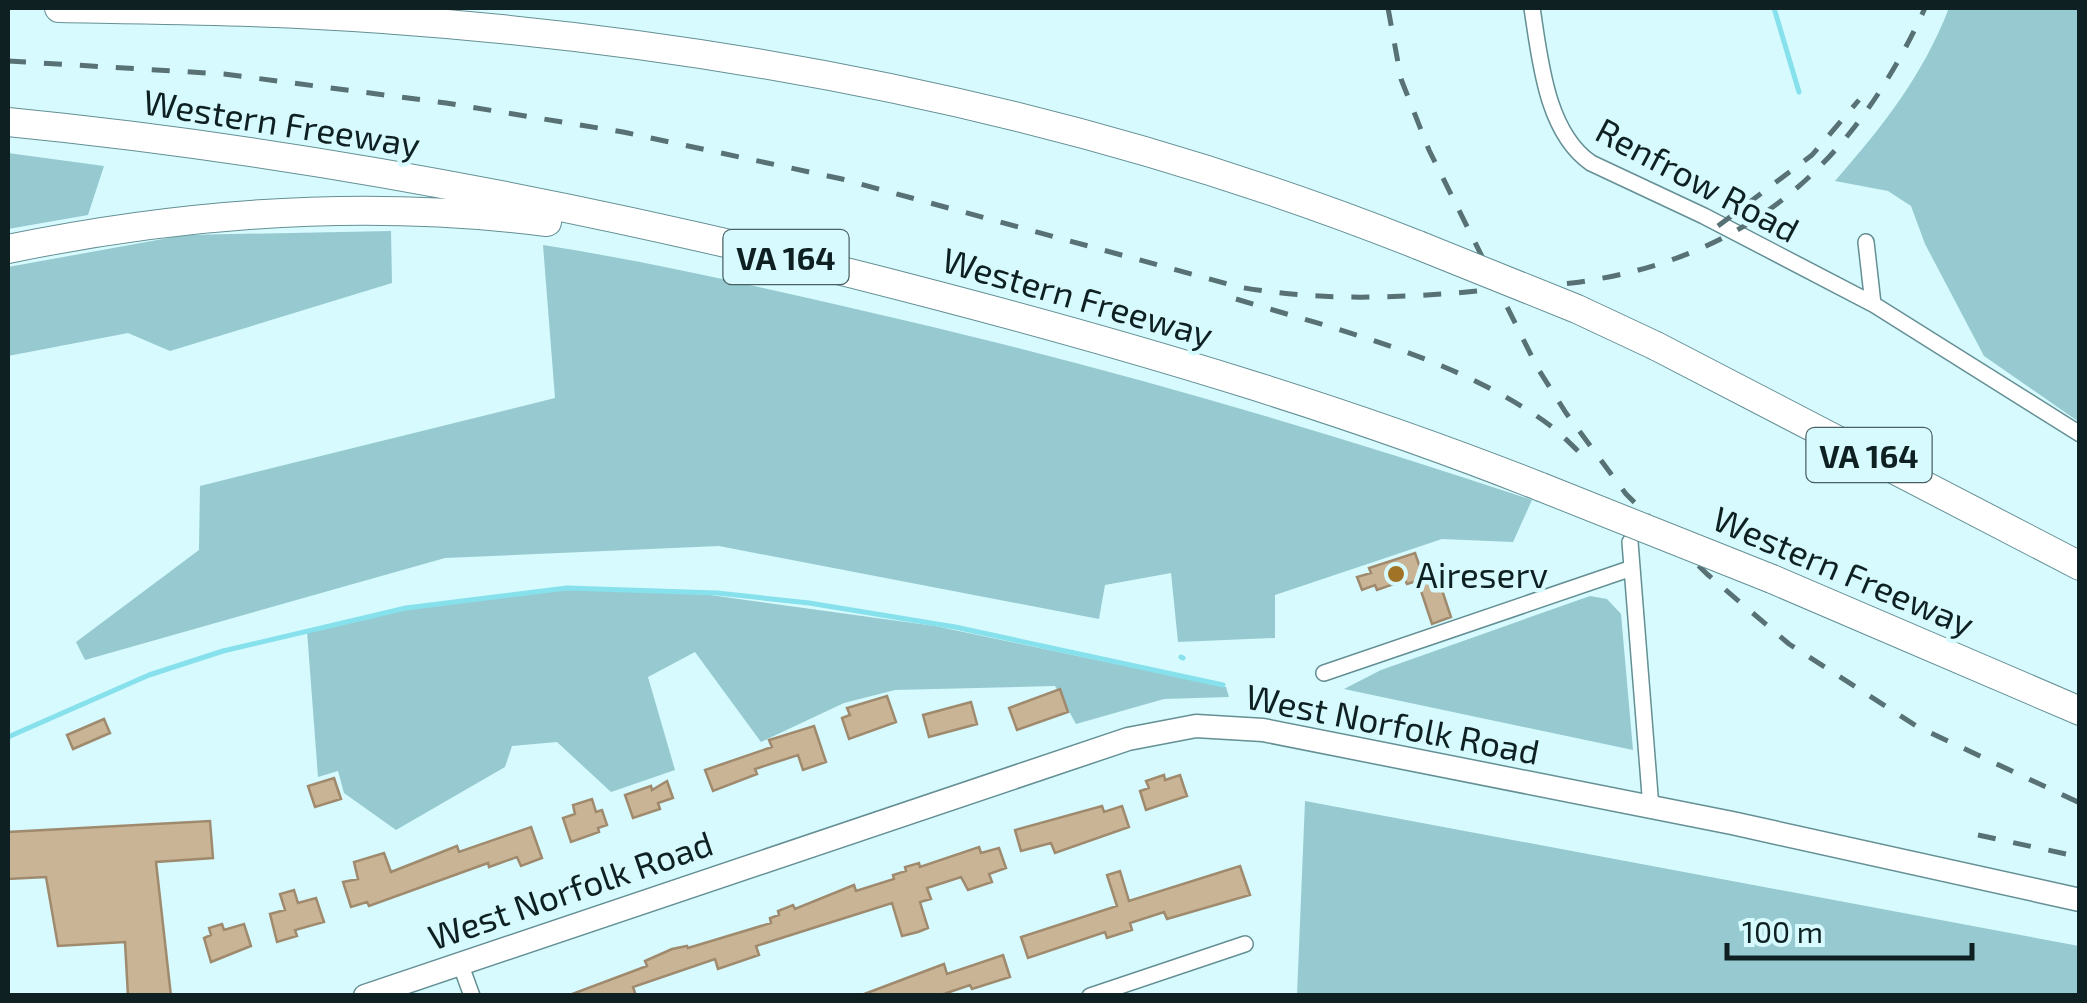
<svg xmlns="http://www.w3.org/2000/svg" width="2087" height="1003" font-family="'Exo 2',sans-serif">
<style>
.green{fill:#96cad0}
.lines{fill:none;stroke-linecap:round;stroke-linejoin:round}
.stream{stroke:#86e1ec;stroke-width:5}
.building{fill:#c9b496;stroke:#9f8a6e;stroke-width:2.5}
.street-casing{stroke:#648f94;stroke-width:18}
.secondary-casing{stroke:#648f94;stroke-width:25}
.highway-casing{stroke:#648f94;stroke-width:30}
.street{stroke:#fff;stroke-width:15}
.secondary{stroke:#fff;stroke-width:22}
.highway{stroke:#fff;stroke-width:28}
.rail{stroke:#587174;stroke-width:5;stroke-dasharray:18 18;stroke-linecap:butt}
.highway-bridge-casing{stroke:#648f94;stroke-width:30;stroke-linecap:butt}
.highway-bridge{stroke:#fff;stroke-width:28}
.poi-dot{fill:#a17326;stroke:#d6fafe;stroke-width:4}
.labels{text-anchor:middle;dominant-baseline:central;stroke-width:9;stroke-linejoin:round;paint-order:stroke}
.shield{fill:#d6fafe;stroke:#4a6164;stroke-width:2.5}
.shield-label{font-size:32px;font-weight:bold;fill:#0e2022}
.street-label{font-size:35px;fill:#0e2022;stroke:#d6fafe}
.poi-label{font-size:35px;fill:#0e2022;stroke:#d6fafe;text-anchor:start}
</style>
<rect width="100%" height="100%" fill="#d6fafe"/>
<!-- green -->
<path class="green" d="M 1949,8 L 2079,8 L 2079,422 L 1984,356 L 1925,244 L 1911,206 L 1888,191 L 1835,181 C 1883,126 1922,77 1949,8 Z
M 8,153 L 104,166 L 88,215 L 8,229 Z
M 391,231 L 392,283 L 170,351 L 128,333 L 8,356 L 8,267 L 185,235 Z
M 543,245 C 646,261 746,284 847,307 C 1081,360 1305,424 1532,500 L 1513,542 L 1442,539 L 1275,595 L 1275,638 L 1178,642 L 1171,573 L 1105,585 L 1099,619 L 719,546 L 445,558 L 85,660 L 76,642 L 199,550 L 200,486 L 555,398 Z
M 561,588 L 710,595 L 935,626 L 1226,687 L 1229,697 L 1164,699 L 1076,724 L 1055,686 L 895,690 L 844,703 L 761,742 L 695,652 L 648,677 L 675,770 L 611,792 L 557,742 L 512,746 L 505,767 L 396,830 L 344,793 L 338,771 L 318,777 L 307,631 L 407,609 Z
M 1590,596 L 1607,599 L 1621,614 L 1633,750 L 1344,689 L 1381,670 Z
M 1305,801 L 2079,946 L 2079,995 L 1297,995 Z"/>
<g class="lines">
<!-- stream -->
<path class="stream" d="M 1774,8 L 1799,92
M 1181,657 L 1183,658
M 8,737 L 149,675 L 223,651 L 406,608 L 567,588 L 717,593 L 809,603 L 955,627 L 1223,685"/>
</g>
<!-- building -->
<path class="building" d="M 1415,553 L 1424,579 L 1407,584 L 1405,580 L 1377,590 L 1375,585 L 1362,590 L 1357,577 L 1371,573 L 1369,568 Z
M 1438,578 L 1451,617 L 1432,624 L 1419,585 Z
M 1060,689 L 1068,712 L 1017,730 L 1009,708 Z
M 887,696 L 896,722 L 849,739 L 842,718 L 850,715 L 847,708 Z
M 971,702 L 977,724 L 929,737 L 923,715 Z
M 104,719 L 110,733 L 73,749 L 67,735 Z
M 814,726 L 826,762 L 803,770 L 798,755 L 755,769 L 757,774 L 713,791 L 705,770 L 772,747 L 769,740 Z
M 1164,775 L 1165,780 L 1180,775 L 1187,796 L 1146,810 L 1140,791 L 1149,788 L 1146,781 Z
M 334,778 L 341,799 L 315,807 L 308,786 Z
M 667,781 L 673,798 L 658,803 L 660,809 L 633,818 L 625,795 L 651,786 L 652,790 Z
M 592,799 L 596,812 L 602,810 L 607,825 L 598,828 L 599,832 L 571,842 L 563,818 L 575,814 L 573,805 Z
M 1102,806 L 1104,812 L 1122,806 L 1129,827 L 1055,853 L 1051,843 L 1021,851 L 1015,830 Z
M 210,821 L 213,858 L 156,862 L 171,996 L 128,996 L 125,942 L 58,946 L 46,877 L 8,879 L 8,832 Z
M 531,827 L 542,858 L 521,866 L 517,857 L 489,867 L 488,863 L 369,906 L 367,902 L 351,907 L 343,882 L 358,879 L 354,862 L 384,853 L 391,872 L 457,846 L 459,852 Z
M 979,847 L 981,853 L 999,848 L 1006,868 L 989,874 L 992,882 L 968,890 L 961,877 L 927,888 L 931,899 L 920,902 L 928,928 L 918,932 L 902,936 L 892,903 L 756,946 L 759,955 L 718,969 L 715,959 L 633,987 L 635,993 L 627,996 L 567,996 L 647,966 L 645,961 L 672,949 L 687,946 L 688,948 L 771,923 L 770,918 L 779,915 L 778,911 L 793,905 L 795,909 L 854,885 L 856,891 L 894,879 L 893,875 L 906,871 L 905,867 L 919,863 L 920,867 Z
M 1240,866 L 1250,895 L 1167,919 L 1164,912 L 1130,923 L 1132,930 L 1107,938 L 1105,932 L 1028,958 L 1021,937 L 1117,906 L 1107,875 L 1120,871 L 1129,901 Z
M 294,890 L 298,903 L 316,898 L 324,922 L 295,930 L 297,936 L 277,942 L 270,914 L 285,910 L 280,894 Z
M 222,924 L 224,930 L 244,924 L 251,946 L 211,962 L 204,938 L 211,935 L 209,928 Z
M 1003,955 L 1010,977 L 972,989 L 970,985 L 938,996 L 859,996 L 944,964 L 947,974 Z"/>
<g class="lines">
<!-- street casing -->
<g class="street-casing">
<path id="street" d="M 1532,8 C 1540,59 1546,132 1591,163 L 1704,216 L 1873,304
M 1866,242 L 1873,304 L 2080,434
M 1630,542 L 1651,808
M 1324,673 L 1632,568
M 460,963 L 472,996
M 1090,996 L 1245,944"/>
</g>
<!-- secondary casing -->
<g class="secondary-casing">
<path id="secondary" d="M 365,996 L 1128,739 L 1196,726 L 1263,730 L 1732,823 L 2080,900"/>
</g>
<!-- highway casing -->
<g class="highway-casing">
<path id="highway" d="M 59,8 C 167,10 276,11 383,19 C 737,44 1089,114 1418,245
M 8,122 C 323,153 637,216 943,297 C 1145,350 1347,410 1541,487
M 8,249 C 187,212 365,199 547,222
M 1656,346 L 2080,566
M 1772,579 L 2080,711"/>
</g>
<!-- street -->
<use href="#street" class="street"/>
<!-- secondary -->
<use href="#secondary" class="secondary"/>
<!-- highway -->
<use href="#highway" class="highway"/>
<!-- rail -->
<path class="rail" d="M 1388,8 L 1401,79 L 1429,150 L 1537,367 L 1566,413 L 1626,494 L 1707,574 L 1789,644 L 1918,727 L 2080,803
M 8,61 L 224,74 L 446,103 L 623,132 L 842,179 L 1239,287 C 1324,302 1404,298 1489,290 C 1517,288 1545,286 1572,283 C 1748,260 1853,165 1925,8
M 1718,226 L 1812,155 L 1859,100
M 1236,299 C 1342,331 1452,357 1544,421 C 1561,433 1575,449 1590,462
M 1978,835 L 2080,857"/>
<!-- highway-bridge casing -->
<g class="highway-bridge-casing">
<path id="highway-bridge" d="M 1418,245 L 1577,309 L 1656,346
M 1541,487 L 1772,579"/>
</g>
<!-- highway-bridge -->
<use href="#highway-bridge" class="highway-bridge"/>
</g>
<!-- markers -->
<circle class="poi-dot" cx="1396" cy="574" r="10"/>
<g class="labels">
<!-- shield labels -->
<g class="shield">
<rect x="723.5" y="230" width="125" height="54" rx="8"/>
<rect x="1806.5" y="428" width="125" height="54" rx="8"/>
</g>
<g class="shield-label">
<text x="786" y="257">VA 164</text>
<text x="1869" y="455">VA 164</text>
</g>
<!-- street labels -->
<g class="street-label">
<text transform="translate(282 122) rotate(9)">Western Freeway</text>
<text transform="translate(1698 179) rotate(28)">Renfrow Road</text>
<text transform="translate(1078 296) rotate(16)">Western Freeway</text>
<text transform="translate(1844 570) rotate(23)">Western Freeway</text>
<text transform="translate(1393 723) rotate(11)">West Norfolk Road</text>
<text transform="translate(570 889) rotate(-19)">West Norfolk Road</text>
</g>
<!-- poi labels -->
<g class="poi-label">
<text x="1416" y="574">Aireserv</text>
</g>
</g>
<!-- border -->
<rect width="2087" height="1003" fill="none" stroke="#0e2022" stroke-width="20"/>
<!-- scale -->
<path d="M1727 943v15h245v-15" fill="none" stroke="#0e2022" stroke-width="5"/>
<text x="1742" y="943" font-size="30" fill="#0e2022" stroke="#d6fafe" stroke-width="8" paint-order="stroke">100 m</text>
</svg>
